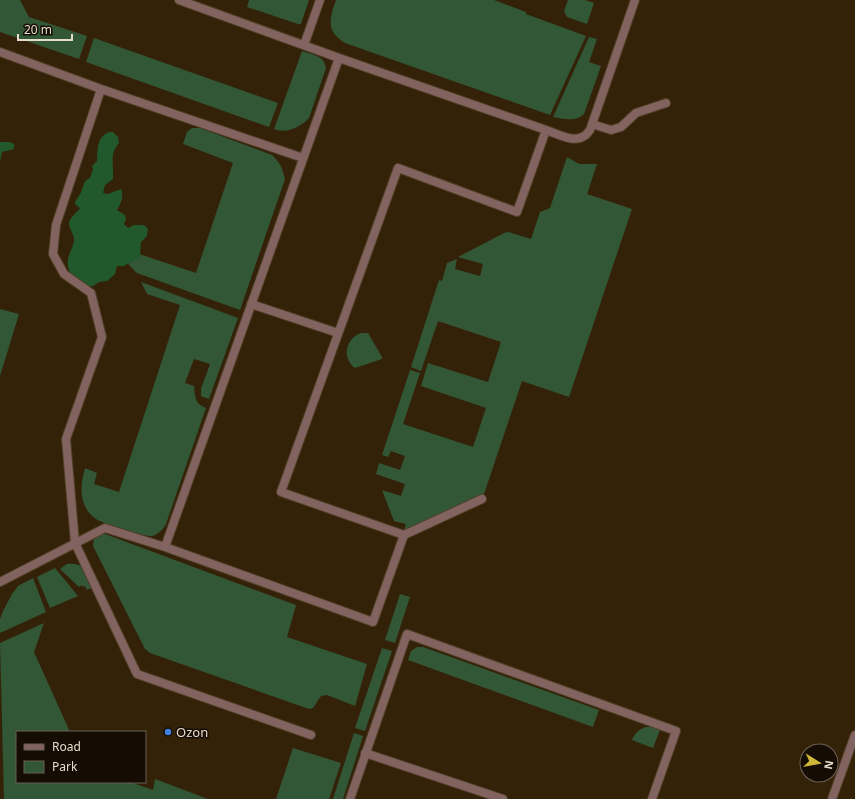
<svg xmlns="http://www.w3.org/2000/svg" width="855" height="799" font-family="'Noto Sans',sans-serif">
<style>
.green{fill:#325737}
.forest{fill:#22592c}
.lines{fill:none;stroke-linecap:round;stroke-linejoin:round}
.lane-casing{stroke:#504027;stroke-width:10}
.street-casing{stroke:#504027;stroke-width:10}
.lane{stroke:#836360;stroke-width:8}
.street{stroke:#836360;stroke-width:8}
.shop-dot{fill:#3f7fe0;stroke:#150d04;stroke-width:1.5}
.labels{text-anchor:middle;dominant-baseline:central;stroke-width:3;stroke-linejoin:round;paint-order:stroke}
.poi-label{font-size:13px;fill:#e6dccc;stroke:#150d04;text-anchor:start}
</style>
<rect width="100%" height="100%" fill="#332207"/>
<!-- green -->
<path class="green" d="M 0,0 L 20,0 L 29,17 L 87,36 L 79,59 L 0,32 Z
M 249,0 L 309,0 L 301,24 L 298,24 L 247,7 Z
M 336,0 L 494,0 L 526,12 L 526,14 L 586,36 L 550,115 L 345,43 C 326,31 329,20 336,0 Z
M 568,0 L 585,0 L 594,3 L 587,24 L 567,17 L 564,11 Z
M 589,37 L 597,39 L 589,62 L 601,66 L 584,114 C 576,122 563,119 553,117 Z
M 94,38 L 278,103 L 269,127 L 86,62 Z
M 302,51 C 313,55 324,55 326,68 L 309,118 C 301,127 286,134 274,129 Z
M 192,128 L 200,128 L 272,155 C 281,164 282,167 285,179 L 240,310 L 137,273 L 129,265 L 127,250 L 196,273 L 233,163 L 183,144 L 187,132 Z
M 567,157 L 579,164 L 597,164 L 587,194 L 632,209 L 569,397 L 522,381 L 484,494 L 404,531 L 406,524 L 394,521 L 382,490 L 401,496 L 405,484 L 376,474 L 379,463 L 400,470 L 405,456 L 391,451 L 388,457 L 382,455 L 410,370 L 420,373 L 403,424 L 473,447 L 486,408 L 421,386 L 428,363 L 488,382 L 501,342 L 438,321 L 421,371 L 411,367 L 439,280 L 442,281 L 447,263 L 457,259 L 455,269 L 480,276 L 483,264 L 458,257 L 504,233 L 508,232 L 531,239 L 540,212 L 550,208 Z
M 141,282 L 238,318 L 209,399 L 201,396 L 201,389 L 210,364 L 194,359 L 185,383 L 194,386 C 195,397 195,404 206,408 L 166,524 C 162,530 159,534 152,536 C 145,537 103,524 96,519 C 93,517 89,513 87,510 C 79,497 81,483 85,468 L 97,473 L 94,484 L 119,492 L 180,305 L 147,294 Z
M 0,309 L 19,314 L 0,376 Z
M 361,333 L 368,333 L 382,357 L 382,359 L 355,368 C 341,358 346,338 361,333 Z
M 101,534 L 105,534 L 296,605 L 287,637 L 367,664 L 355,706 L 327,695 L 321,696 L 313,708 L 309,709 L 150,653 L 145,649 L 93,546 L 94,538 Z
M 67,564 C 85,562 86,573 93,587 L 87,590 L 85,586 L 83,587 L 82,585 L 79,587 L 60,569 Z
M 55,568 L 78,596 L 50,608 L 37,577 Z
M 33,578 L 46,612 L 0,633 L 0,619 L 3,611 L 12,594 L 18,586 Z
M 400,594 L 410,597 L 395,643 L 385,640 Z
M 44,623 L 34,652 L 70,732 L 17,732 L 17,782 L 130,782 L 153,790 L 155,779 L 208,799 L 4,799 L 0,643 Z
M 417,647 L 423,647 L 599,710 L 593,727 L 408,660 L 411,651 Z
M 382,648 L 392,651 L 365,731 L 355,728 Z
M 646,727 L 652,727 L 660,730 L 653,748 L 632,740 C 635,733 639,729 646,727 Z
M 354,733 L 363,736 L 343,799 L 333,799 Z
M 293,748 L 341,763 L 329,799 L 276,799 Z"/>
<!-- forest -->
<path class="forest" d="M 110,132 L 113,132 L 118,137 L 119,143 C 109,154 114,165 113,179 L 105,185 L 103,193 L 108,194 L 121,189 C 124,197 121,203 117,210 L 125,215 L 126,219 L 124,224 L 128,228 L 134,225 L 144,225 L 148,229 L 147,236 L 141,242 L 140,257 L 124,266 L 117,266 L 115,274 L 107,281 L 99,282 L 93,286 L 87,286 L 70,275 C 69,270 67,264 68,259 C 69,252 75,245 74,238 C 73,233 69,228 69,223 C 70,217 77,213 80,208 L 75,204 C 76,198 79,197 81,192 C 84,186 83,180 90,178 L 93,169 L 92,166 L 97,161 C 98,150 96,136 110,132 Z
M 0,142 L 10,142 L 14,144 L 14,149 L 2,152 L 0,162 Z"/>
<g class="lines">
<!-- lane casing -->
<g class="lane-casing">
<path id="lane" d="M 179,0 L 339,58 L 546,130 L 517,212 L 398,168 L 281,492 L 404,535
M 304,45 L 320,0
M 0,52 L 101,89 L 303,158
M 101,89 L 56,225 L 53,254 L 64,274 L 91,293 L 102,337 L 66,439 L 75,543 L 137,674 L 311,735
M 592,124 L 611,130 L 621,127 L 636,113 L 666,103
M 546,130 C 561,135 579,147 590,130 L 635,0
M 251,304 L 338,333
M 165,547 L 339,58
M 0,582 L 105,528 L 165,547 L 373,622 L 404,535 L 482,499
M 365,753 L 503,799
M 350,799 L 407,634 L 676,731 L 652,799"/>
</g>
<!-- street casing -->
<g class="street-casing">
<path id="street" d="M 832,799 L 855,735"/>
</g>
<!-- lane -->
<use href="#lane" class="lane"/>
<!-- street -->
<use href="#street" class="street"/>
</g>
<!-- markers -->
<circle class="shop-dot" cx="168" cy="732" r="4"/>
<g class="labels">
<!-- poi labels -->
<g class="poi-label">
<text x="176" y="732">Ozon</text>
</g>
</g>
<!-- legend -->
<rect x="16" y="731" width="130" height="52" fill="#150d04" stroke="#696054"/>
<rect x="24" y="744" width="20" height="6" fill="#836360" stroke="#696054"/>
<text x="52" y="751" font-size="12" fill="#e6dccc">Road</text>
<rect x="24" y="761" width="20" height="12" fill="#325737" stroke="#696054"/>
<text x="52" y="771" font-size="12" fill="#e6dccc">Park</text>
<!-- north arrow -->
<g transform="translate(819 763) rotate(101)"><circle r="19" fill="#150d04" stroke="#696054"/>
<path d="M0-3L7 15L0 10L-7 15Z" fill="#cfb837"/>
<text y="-6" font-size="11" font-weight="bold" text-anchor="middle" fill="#e6dccc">N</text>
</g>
<!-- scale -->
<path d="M18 34v6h54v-6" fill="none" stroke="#e6dccc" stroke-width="2"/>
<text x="24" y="34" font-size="12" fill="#e6dccc" stroke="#150d04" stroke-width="3" paint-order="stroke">20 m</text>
</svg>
